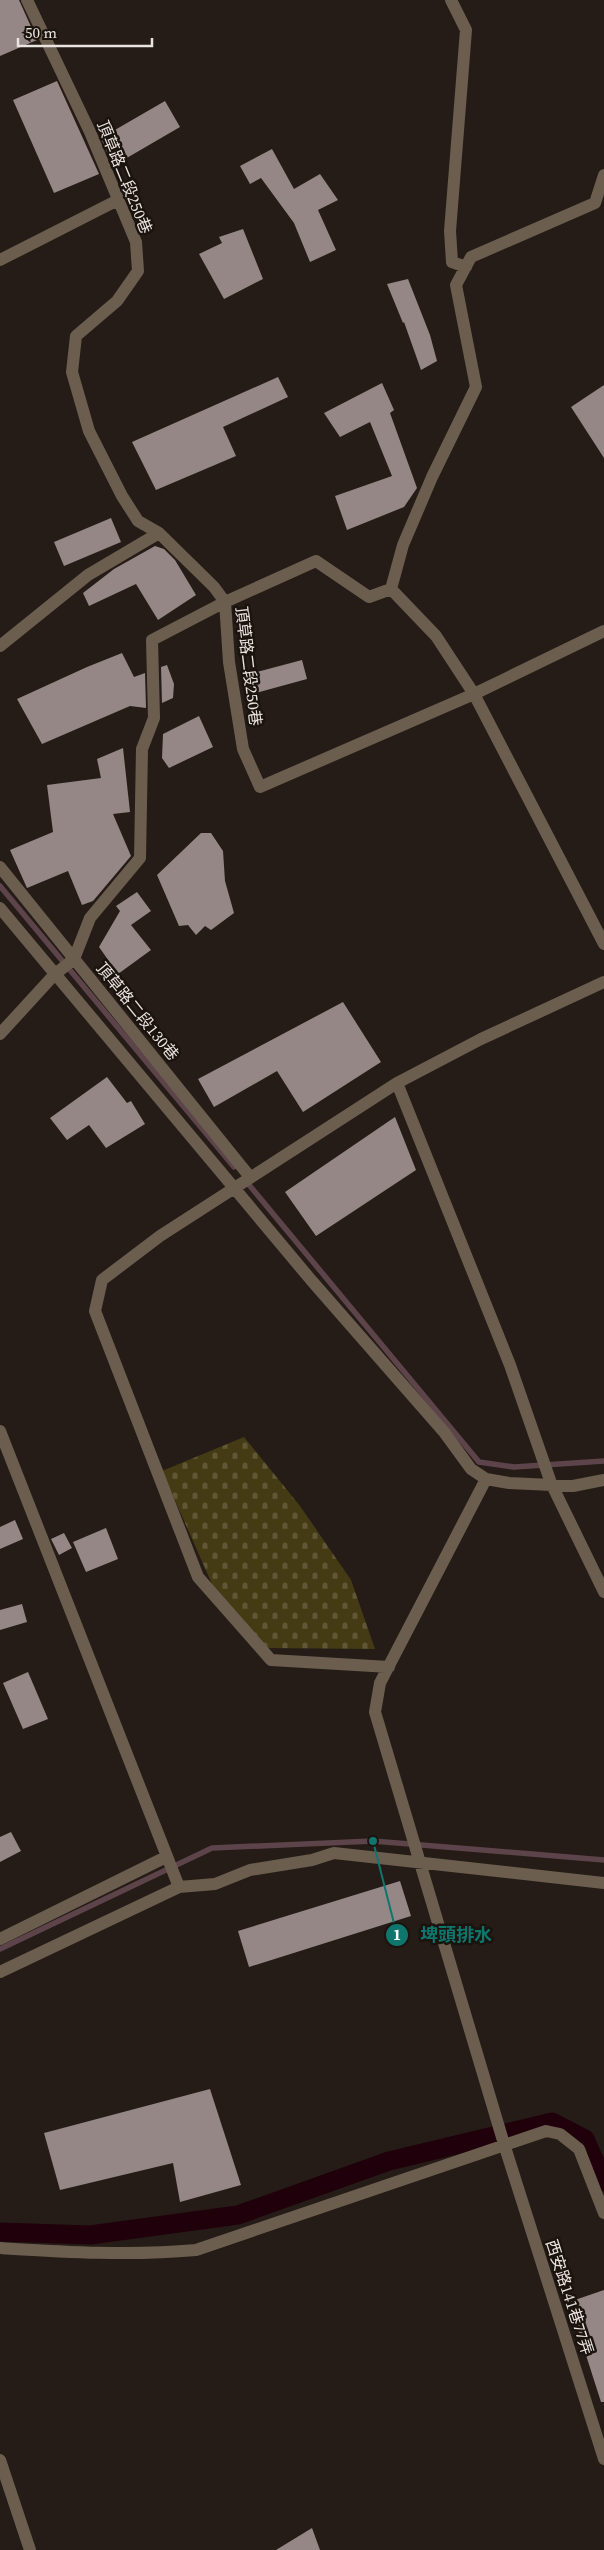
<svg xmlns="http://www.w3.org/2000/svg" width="604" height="2550" font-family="'Source Serif 4','Noto Sans TC',serif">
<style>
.cemetery{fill:url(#cemetery-stones)}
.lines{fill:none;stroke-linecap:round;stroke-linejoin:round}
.stream{stroke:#5d444b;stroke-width:5.5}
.canal{stroke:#20000b;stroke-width:19}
.building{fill:#958786}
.minor{stroke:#6b5e4e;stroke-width:12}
.labels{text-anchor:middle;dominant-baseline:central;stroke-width:5;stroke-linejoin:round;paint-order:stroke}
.street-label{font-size:16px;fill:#eae4e1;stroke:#1b130e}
.leader{fill:none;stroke:#0f766e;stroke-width:2}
.callout-dot{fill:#0f766e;stroke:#1b130e;stroke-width:2}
.mark-label{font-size:15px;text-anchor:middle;font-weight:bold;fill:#fff}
.callout-label{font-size:18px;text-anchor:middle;font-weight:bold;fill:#0f766e;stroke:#1b130e;stroke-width:5;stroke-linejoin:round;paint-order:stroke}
</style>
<defs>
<pattern id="cemetery-stones" width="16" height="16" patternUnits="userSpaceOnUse" patternTransform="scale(1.25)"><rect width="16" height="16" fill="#443b14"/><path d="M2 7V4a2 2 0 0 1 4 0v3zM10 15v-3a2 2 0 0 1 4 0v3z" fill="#5f5736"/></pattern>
</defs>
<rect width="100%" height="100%" fill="#251c17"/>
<!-- cemetery -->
<path class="cemetery" d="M 244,1437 L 300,1506 L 351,1580 L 375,1649 L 265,1648 L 216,1593 L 162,1471 Z"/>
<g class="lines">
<!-- stream -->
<path class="stream" d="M 0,886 L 234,1167
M 245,1180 L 479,1462 L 514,1467 L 604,1461
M 0,1949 L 212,1848 L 373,1841 L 604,1860"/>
<!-- canal -->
<path class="canal" d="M 0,2232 L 90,2235 L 238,2215 L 389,2161 L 552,2122 L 585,2139 L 604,2182"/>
</g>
<!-- building -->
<path class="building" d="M 0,0 L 19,0 L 37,40 L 0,56 Z
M 57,81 L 99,174 L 54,193 L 13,100 Z
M 165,101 L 180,127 L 113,166 L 101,138 Z
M 272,149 L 294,189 L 320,174 L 338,200 L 318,210 L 336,250 L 310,262 L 294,223 L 261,178 L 250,184 L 240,166 Z
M 243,229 L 263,279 L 224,299 L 199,254 L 222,243 L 219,237 Z
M 408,279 L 430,335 L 437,361 L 421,370 L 404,322 L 403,323 L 387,284 Z
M 278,377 L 288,397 L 223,427 L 236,456 L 156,490 L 132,442 Z
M 382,383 L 394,410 L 390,413 L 417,488 L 404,507 L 347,530 L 335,496 L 392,476 L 370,422 L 340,437 L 324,413 Z
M 604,385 L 604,458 L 571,407 Z
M 111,518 L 121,542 L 64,566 L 54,542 Z
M 155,546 L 164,549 L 175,560 L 196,595 L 158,620 L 136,584 L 89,606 L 83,593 L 114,569 Z
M 122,653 L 134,677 L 145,673 L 146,708 L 130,706 L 42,744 L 17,699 L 87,667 Z
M 302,660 L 307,679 L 252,694 L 245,675 Z
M 167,665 L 174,684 L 173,698 L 162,703 L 161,667 Z
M 199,716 L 213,747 L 169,768 L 162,758 L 163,734 Z
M 123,748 L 130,812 L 113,814 L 131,856 L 93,901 L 82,905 L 68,871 L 27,888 L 10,850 L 53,832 L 47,785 L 101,778 L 97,759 Z
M 201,833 L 211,833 L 223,851 L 225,881 L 234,913 L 211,930 L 205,926 L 196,935 L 188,925 L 179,926 L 157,875 Z
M 137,892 L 151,911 L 131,925 L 151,950 L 118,974 L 99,947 L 120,911 L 116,906 Z
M 343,1002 L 381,1062 L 303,1112 L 277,1071 L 214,1107 L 198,1079 Z
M 107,1077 L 127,1103 L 131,1101 L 145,1124 L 106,1148 L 89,1125 L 67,1140 L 50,1118 Z
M 395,1117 L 416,1170 L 316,1236 L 285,1192 Z
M 15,1520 L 23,1539 L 0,1549 L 0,1527 Z
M 106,1528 L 118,1559 L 86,1572 L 73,1542 Z
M 64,1533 L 72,1548 L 59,1555 L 51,1539 Z
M 22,1604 L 27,1622 L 0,1630 L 0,1610 Z
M 28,1672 L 48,1719 L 23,1729 L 3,1683 Z
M 11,1832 L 21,1851 L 0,1862 L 0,1837 Z
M 400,1881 L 411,1916 L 249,1967 L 238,1931 Z
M 210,2089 L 241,2185 L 180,2202 L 173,2163 L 60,2190 L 44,2133 Z
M 604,2290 L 604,2402 L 601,2402 L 569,2302 Z
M 312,2528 L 320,2550 L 276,2550 Z"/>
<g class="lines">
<!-- minor -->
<path class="minor" d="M 27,0 L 90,132 L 136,242 L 138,271 L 117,301 L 76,336 L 72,372 L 89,431 L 122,496 L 138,521 L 159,533 L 214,587 L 225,602 L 229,662 L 243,749 L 260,787 L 474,694 L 604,631
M 451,0 L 466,30 L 450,231 L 452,262 L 466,267
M 0,260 L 118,200
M 391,589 L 436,636 L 474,694 L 604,944
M 0,646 L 88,575 L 159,533
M 0,867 L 250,1177
M 0,908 L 311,1280 L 444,1432 L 471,1469 L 486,1479 L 509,1483 L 573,1486 L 604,1480
M 0,1034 L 54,975 L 74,959 L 90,918 L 140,858 L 142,749 L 154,718 L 152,640 L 225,602 L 316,561 L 369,597 L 391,589 L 403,545 L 432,477 L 476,387 L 456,285 L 471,257 L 595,203 L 604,175
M 397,1083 L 510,1365 L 551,1483 L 604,1592
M 0,1431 L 179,1887
M 486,1479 L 380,1683 L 375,1712 L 504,2144 L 604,2459
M 389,1667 L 271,1660 L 198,1577 L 95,1311 L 102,1280 L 160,1236 L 397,1083 L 481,1039 L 604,982
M 0,1939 L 166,1857
M 0,1972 L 179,1887 L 215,1884 L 250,1870 L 312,1860 L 334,1853 L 604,1883
M 0,2248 C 66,2252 130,2256 196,2250 L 546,2131 L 560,2134 L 579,2149 L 604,2213
M 0,2460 L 30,2550"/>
</g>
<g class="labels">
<!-- street labels -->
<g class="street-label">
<text transform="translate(125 177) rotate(68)">頂草路二段250巷</text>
<text transform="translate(249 666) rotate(83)">頂草路二段250巷</text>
<text transform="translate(138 1011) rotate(51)">頂草路二段130巷</text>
<text transform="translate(570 2297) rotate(72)">西安路141巷77弄</text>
</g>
</g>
<!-- callouts -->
<path class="leader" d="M373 1841L397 1935"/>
<g class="callout-dot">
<circle cx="373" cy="1841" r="5"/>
<circle cx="397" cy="1935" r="12"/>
</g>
<g class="mark-label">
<text x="397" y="1940">1</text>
</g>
<g class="callout-label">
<text x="456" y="1941">埤頭排水</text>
</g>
<!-- scale -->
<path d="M18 38v8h134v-8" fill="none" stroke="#eae4e1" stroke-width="2.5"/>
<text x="25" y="38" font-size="15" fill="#eae4e1" stroke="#1b130e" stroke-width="4" paint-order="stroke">50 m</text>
</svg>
